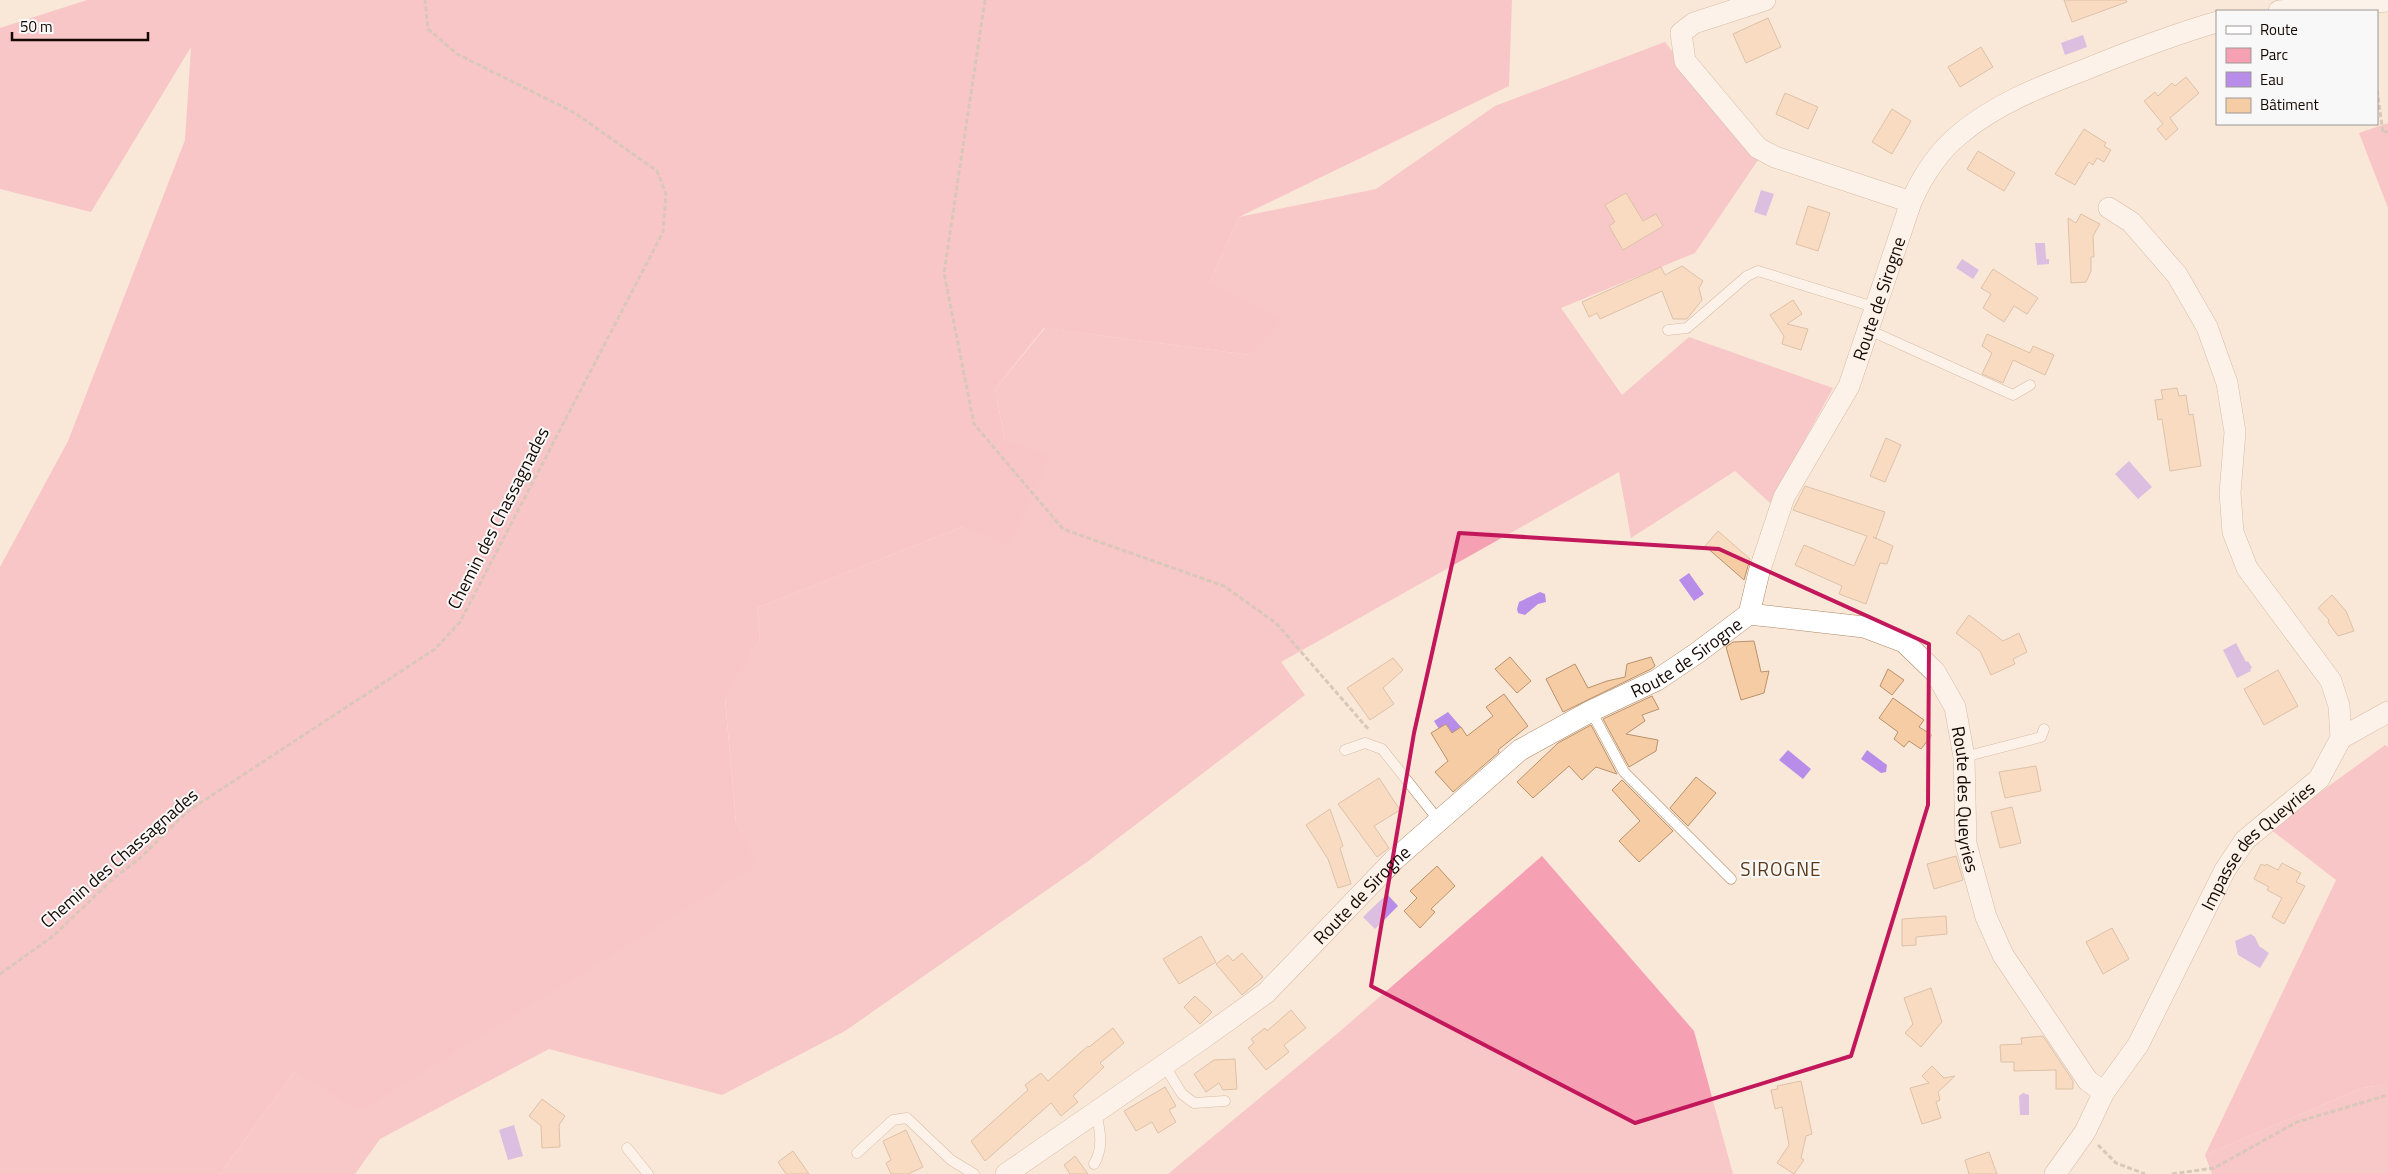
<svg xmlns="http://www.w3.org/2000/svg" width="2388" height="1174" font-family="'Titillium Web',sans-serif">
<style>
.green{fill:#f6a0b4}
.forest{fill:#f89eb3}
.water{fill:#b78de9}
.building{fill:#f6cca4;stroke:#ba926c}
.lines{fill:none;stroke-linecap:round;stroke-linejoin:round}
.lane-casing{stroke:#af8862;stroke-width:11}
.street-casing{stroke:#af8862;stroke-width:22}
.path{stroke:#b1a193;stroke-width:3;stroke-dasharray:5 2.5;stroke-linecap:butt}
.lane{stroke:#fff;stroke-width:10}
.street{stroke:#fff;stroke-width:21}
.marked{fill:none;stroke:#c2185b;stroke-width:4;stroke-linejoin:round}
.labels{text-anchor:middle;dominant-baseline:central;stroke-width:4;stroke-linejoin:round;paint-order:stroke}
.street-label{font-size:18px;fill:#150800;stroke:#f8f8f8}
.neighbourhood-label{font-size:19px;letter-spacing:1px;fill:#5c3914;stroke:#f8f8f8}
</style>
<rect width="100%" height="100%" fill="#f9e8d8"/>
<!-- green -->
<path class="green" d="M 1665,42 L 1758,160 L 1695,253 L 1561,308 L 1622,395 L 1689,337 L 1833,388 L 1770,503 L 1735,471 L 1631,538 L 1619,472 L 1281,662 L 1305,695 L 1087,862 L 845,1031 L 722,1095 L 549,1049 L 380,1139 L 355,1174 L 220,1174 L 295,1071 L 756,865 L 736,822 L 725,697 L 760,639 L 757,608 L 962,527 L 1005,440 L 995,389 L 1045,328 L 1250,355 L 1209,284 L 1239,217 L 1376,189 L 1495,106 Z
M 1542,856 L 1694,1031 L 1733,1174 L 1168,1174 L 1338,1033 Z
M 2388,1084 L 2388,1174 L 2212,1174 L 2205,1155 L 2362,1088 Z"/>
<!-- forest -->
<path class="forest" d="M 87,0 L 1512,0 L 1509,86 L 1239,217 L 1209,284 L 1284,319 L 1250,355 L 1044,328 L 995,389 L 1005,440 L 1051,455 L 1009,546 L 962,527 L 757,608 L 760,639 L 725,698 L 736,822 L 757,865 L 360,1111 L 295,1071 L 220,1174 L 0,1174 L 0,567 L 68,441 L 185,140 L 191,47 L 91,212 L 0,189 L 0,28 Z
M 2388,123 L 2388,208 L 2359,133 Z
M 2385,745 L 2388,747 L 2388,1084 L 2362,1088 L 2205,1155 L 2336,880 L 2270,829 Z"/>
<!-- water -->
<path class="water" d="M 2083,35 L 2087,47 L 2065,55 L 2061,43 Z
M 1761,190 L 1774,194 L 1766,216 L 1754,212 Z
M 2035,243 L 2045,243 L 2046,259 L 2049,259 L 2049,264 L 2037,265 Z
M 1962,259 L 1979,270 L 1973,279 L 1956,268 Z
M 2129,461 L 2152,487 L 2138,499 L 2115,474 Z
M 1689,573 L 1704,594 L 1694,601 L 1679,580 Z
M 1540,592 L 1545,594 L 1546,602 L 1538,604 L 1525,615 L 1518,613 L 1517,609 L 1519,602 Z
M 2236,643 L 2246,662 L 2248,661 L 2252,668 L 2250,669 L 2251,671 L 2237,678 L 2223,650 Z
M 1448,712 L 1461,727 L 1452,733 L 1446,724 L 1439,729 L 1434,721 Z
M 1788,750 L 1811,769 L 1803,779 L 1779,760 Z
M 1867,750 L 1887,765 L 1886,772 L 1881,773 L 1861,759 Z
M 1387,894 L 1398,906 L 1375,929 L 1363,917 Z
M 2251,934 L 2255,937 L 2259,946 L 2269,953 L 2260,968 L 2238,955 L 2235,941 Z
M 2023,1093 L 2029,1095 L 2029,1115 L 2020,1115 L 2019,1096 Z
M 514,1125 L 523,1156 L 508,1160 L 499,1130 Z"/>
<!-- building -->
<path class="building" d="M 2064,0 L 2126,0 L 2127,2 L 2072,22 Z
M 1768,18 L 1781,47 L 1746,63 L 1733,34 Z
M 1981,47 L 1993,67 L 1960,87 L 1948,67 Z
M 2186,77 L 2199,93 L 2170,118 L 2178,129 L 2166,140 L 2157,129 L 2163,124 L 2144,101 L 2155,92 L 2158,96 L 2172,83 L 2175,86 Z
M 1785,93 L 1818,107 L 1808,129 L 1776,114 Z
M 1892,109 L 1911,121 L 1892,154 L 1872,142 Z
M 2084,129 L 2106,143 L 2104,146 L 2111,150 L 2104,162 L 2097,158 L 2093,165 L 2089,162 L 2075,185 L 2055,174 Z
M 1978,151 L 2015,173 L 2004,191 L 1967,169 Z
M 1626,193 L 1643,221 L 1656,214 L 1663,226 L 1623,250 L 1609,226 L 1615,222 L 1605,205 Z
M 1808,206 L 1830,213 L 1818,251 L 1796,244 Z
M 2081,214 L 2100,224 L 2093,236 L 2094,257 L 2091,257 L 2091,271 L 2086,282 L 2071,283 L 2068,218 L 2076,223 Z
M 1682,266 L 1703,281 L 1699,288 L 1702,300 L 1687,319 L 1673,319 L 1662,291 L 1600,319 L 1597,313 L 1589,317 L 1582,302 L 1661,267 L 1665,275 Z
M 1993,269 L 2038,298 L 2027,314 L 2014,306 L 2004,322 L 1983,308 L 1991,294 L 1981,288 Z
M 1793,300 L 1802,314 L 1787,324 L 1808,329 L 1801,350 L 1782,344 L 1784,336 L 1770,315 Z
M 1987,334 L 2030,353 L 2033,346 L 2054,355 L 2045,375 L 2013,360 L 2003,383 L 1982,374 L 1992,353 L 1982,346 Z
M 2177,388 L 2179,396 L 2186,395 L 2189,415 L 2193,414 L 2201,466 L 2170,471 L 2162,419 L 2158,420 L 2155,400 L 2163,399 L 2161,390 Z
M 1886,438 L 1901,445 L 1885,482 L 1870,476 Z
M 1805,486 L 1885,512 L 1876,538 L 1873,537 L 1893,546 L 1887,564 L 1880,563 L 1866,604 L 1839,594 L 1842,586 L 1795,565 L 1804,545 L 1854,566 L 1867,536 L 1793,510 Z
M 1718,531 L 1750,559 L 1744,580 L 1705,546 Z
M 2332,595 L 2346,611 L 2354,631 L 2338,636 L 2328,622 L 2329,620 L 2318,608 Z
M 1969,615 L 2003,641 L 2019,633 L 2027,652 L 2013,659 L 2015,664 L 1991,675 L 1980,651 L 1956,633 Z
M 1754,641 L 1761,672 L 1769,671 L 1764,693 L 1741,700 L 1726,647 L 1733,642 Z
M 1510,657 L 1531,681 L 1517,693 L 1495,669 Z
M 1651,657 L 1655,666 L 1651,669 L 1563,712 L 1546,679 L 1575,664 L 1588,688 L 1607,681 L 1625,677 L 1627,664 Z
M 1393,658 L 1403,670 L 1383,688 L 1394,704 L 1370,720 L 1347,688 Z
M 1888,669 L 1904,680 L 1892,695 L 1880,686 Z
M 2278,670 L 2298,706 L 2264,725 L 2244,689 Z
M 1504,694 L 1528,726 L 1498,750 L 1499,752 L 1453,792 L 1435,772 L 1448,761 L 1431,733 L 1446,724 L 1452,733 L 1461,727 L 1467,736 L 1493,716 L 1486,707 Z
M 1652,696 L 1659,709 L 1642,715 L 1645,721 L 1626,734 L 1658,740 L 1656,751 L 1629,767 L 1603,719 Z
M 1893,698 L 1924,720 L 1919,727 L 1932,735 L 1921,749 L 1909,741 L 1904,747 L 1894,739 L 1898,732 L 1879,718 Z
M 1591,725 L 1617,774 L 1596,767 L 1582,780 L 1569,766 L 1533,798 L 1517,782 L 1558,743 Z
M 2036,766 L 2041,791 L 2005,798 L 1999,772 Z
M 1696,777 L 1716,793 L 1688,826 L 1670,808 Z
M 1379,778 L 1400,810 L 1374,826 L 1389,848 L 1377,857 L 1338,804 Z
M 1622,780 L 1673,831 L 1639,862 L 1619,841 L 1640,821 L 1612,790 Z
M 2012,807 L 2021,843 L 2000,848 L 1991,812 Z
M 1330,809 L 1343,846 L 1340,848 L 1351,884 L 1338,888 L 1328,859 L 1306,825 Z
M 1956,856 L 1963,880 L 1934,889 L 1927,864 Z
M 2282,863 L 2301,873 L 2296,882 L 2305,886 L 2284,924 L 2272,917 L 2282,898 L 2267,890 L 2269,887 L 2254,879 L 2261,864 L 2265,866 L 2266,864 L 2278,870 Z
M 1437,866 L 1455,886 L 1431,909 L 1435,912 L 1420,928 L 1404,911 L 1417,898 L 1410,891 Z
M 1946,916 L 1947,934 L 1916,937 L 1916,945 L 1902,946 L 1902,919 Z
M 2112,928 L 2129,959 L 2103,974 L 2086,942 Z
M 1201,936 L 1216,962 L 1179,984 L 1163,959 Z
M 1242,953 L 1263,977 L 1242,995 L 1216,964 L 1228,955 L 1233,961 Z
M 1931,988 L 1942,1022 L 1921,1047 L 1905,1033 L 1913,1024 L 1904,998 Z
M 1195,996 L 1212,1012 L 1200,1024 L 1184,1007 Z
M 1291,1010 L 1306,1028 L 1284,1045 L 1289,1052 L 1266,1070 L 1248,1048 L 1254,1043 L 1251,1039 L 1265,1028 L 1267,1031 Z
M 1113,1028 L 1124,1043 L 1100,1063 L 1104,1067 L 1073,1096 L 1078,1102 L 1061,1116 L 1051,1103 L 985,1161 L 971,1141 L 1028,1090 L 1025,1085 L 1041,1073 L 1048,1081 L 1088,1046 L 1089,1047 Z
M 2043,1036 L 2073,1081 L 2073,1089 L 2056,1089 L 2056,1070 L 2014,1071 L 2014,1062 L 2001,1062 L 2000,1045 L 2022,1044 L 2021,1038 Z
M 1235,1059 L 1237,1089 L 1223,1090 L 1219,1083 L 1206,1092 L 1194,1074 L 1214,1060 Z
M 1932,1066 L 1944,1078 L 1955,1076 L 1938,1092 L 1940,1100 L 1936,1102 L 1941,1118 L 1922,1124 L 1910,1088 L 1929,1083 L 1922,1076 Z
M 1801,1081 L 1812,1134 L 1806,1136 L 1801,1158 L 1804,1160 L 1794,1174 L 1777,1163 L 1789,1145 L 1782,1107 L 1775,1109 L 1771,1090 L 1778,1089 L 1777,1086 Z
M 1165,1087 L 1176,1106 L 1169,1110 L 1176,1122 L 1158,1133 L 1152,1122 L 1136,1131 L 1124,1111 Z
M 542,1099 L 565,1116 L 559,1125 L 560,1147 L 542,1148 L 541,1126 L 529,1116 Z
M 906,1130 L 923,1167 L 908,1174 L 891,1174 L 886,1163 L 891,1160 L 883,1141 Z
M 793,1151 L 809,1174 L 786,1174 L 778,1162 Z
M 1989,1152 L 1997,1174 L 1969,1174 L 1965,1160 Z
M 1075,1156 L 1088,1174 L 1070,1174 L 1064,1165 Z"/>
<g class="lines">
<!-- lane casing -->
<g class="lane-casing">
<path id="lane" d="M 1668,330 L 1687,328 L 1747,276 L 1758,271 L 1877,308
M 1869,330 L 2013,395 L 2030,385
M 1591,711 L 1624,772 L 1731,879
M 1345,750 L 1365,743 L 1382,749 L 1440,822
M 1964,757 L 2041,737 L 2044,729
M 1164,1065 L 1182,1094 L 1194,1103 L 1225,1101
M 627,1148 L 648,1174
M 857,1153 L 893,1120 L 907,1118 L 951,1160 L 974,1174
M 1094,1164 C 1104,1148 1100,1130 1096,1113"/>
</g>
<!-- street casing -->
<g class="street-casing">
<g id="street">
<path d="M 1765,0 L 1694,23 L 1681,33 L 1685,61 L 1758,148 L 1775,157 L 1911,202"/>
<path d="M 2279,11 L 2388,1"/>
<path id="s1" d="M 1749,614 L 1864,627 L 1904,642 L 1935,672 L 1955,707 L 1964,757 L 1966,844 L 1986,917 L 2003,955 L 2088,1081 L 2104,1092"/>
<path d="M 2341,738 L 2388,712"/>
<path id="s2" d="M 1006,1174 L 1199,1041 L 1266,993 L 1394,860 L 1520,750 L 1591,711 L 1657,680 L 1697,653 L 1749,614 L 1759,572 L 1784,497 L 1849,386 L 1911,202 C 1922,177 1939,151 1960,134 C 1997,103 2040,87 2084,70 C 2128,52 2172,35 2217,22"/>
<path id="s3" d="M 2055,1174 L 2085,1132 L 2104,1092 L 2138,1045 L 2225,870 L 2245,840 L 2319,779 L 2341,738 L 2339,706 L 2331,681 L 2247,568 L 2233,532 L 2230,493 L 2235,432 L 2227,383 L 2207,327 L 2177,275 L 2131,222 L 2109,208"/>
</g>
</g>
<!-- path -->
<path class="path" d="M 985,0 L 944,273 L 974,424 L 1063,529 L 1224,586 L 1276,623 L 1369,730
M 2377,90 L 2383,133 L 2388,131
M 0,974 L 52,937 L 114,878 L 139,859 L 188,811 L 435,649 L 460,622 L 663,232 L 666,194 L 657,171 L 575,113 L 457,54 L 428,29 L 425,0
M 2098,1145 L 2116,1163 L 2145,1174
M 2172,1174 L 2214,1168 L 2297,1122 L 2388,1095"/>
<!-- lane -->
<use href="#lane" class="lane"/>
<!-- street -->
<use href="#street" class="street"/>
</g>
<!-- marked area -->
<path d="M0 0H2388V1174H0ZM 1459,533 L 1719,549 L 1929,644 L 1928,805 L 1851,1056 L 1635,1123 L 1371,986 L 1414,733 Z" fill="#f9e8d8" fill-opacity=".55" fill-rule="evenodd"/>
<path class="marked" d="M 1459,533 L 1719,549 L 1929,644 L 1928,805 L 1851,1056 L 1635,1123 L 1371,986 L 1414,733 Z"/>
<g class="labels">
<!-- street labels -->
<g class="street-label">
<text stroke="none"><textPath href="#s2" startOffset="1279">Route de Sirogne</textPath></text>
<text transform="translate(498 518) rotate(-63)">Chemin des Chassagnades</text>
<text stroke="none"><textPath href="#s2" startOffset="859">Route de Sirogne</textPath></text>
<text stroke="none"><textPath href="#s1" startOffset="335">Route des Queyries</textPath></text>
<text stroke="none"><textPath href="#s3" startOffset="389">Impasse des Queyries</textPath></text>
<text transform="translate(119 858) rotate(-41)">Chemin des Chassagnades</text>
<text stroke="none"><textPath href="#s2" startOffset="454">Route de Sirogne</textPath></text>
</g>
<!-- neighbourhood labels -->
<g class="neighbourhood-label">
<text x="1781" y="868">SIROGNE</text>
</g>
</g>
<!-- legend -->
<rect x="2216" y="10" width="162" height="115" fill="#f8f8f8" stroke="#9d9895"/>
<rect x="2226" y="26" width="25" height="8" fill="#ffffff" stroke="#9d9895"/>
<text x="2260" y="35" font-size="15" fill="#150800">Route</text>
<rect x="2226" y="48" width="25" height="15" fill="#f6a0b4" stroke="#9d9895"/>
<text x="2260" y="60" font-size="15" fill="#150800">Parc</text>
<rect x="2226" y="72" width="25" height="15" fill="#b78de9" stroke="#9d9895"/>
<text x="2260" y="85" font-size="15" fill="#150800">Eau</text>
<rect x="2226" y="98" width="25" height="15" fill="#f6cca4" stroke="#9d9895"/>
<text x="2260" y="110" font-size="15" fill="#150800">Bâtiment</text>
<!-- scale -->
<path d="M12 32v8h136v-8" fill="none" stroke="#150800" stroke-width="2.5"/>
<text x="20" y="32" font-size="15" fill="#150800" stroke="#f8f8f8" stroke-width="4" paint-order="stroke">50 m</text>
</svg>
